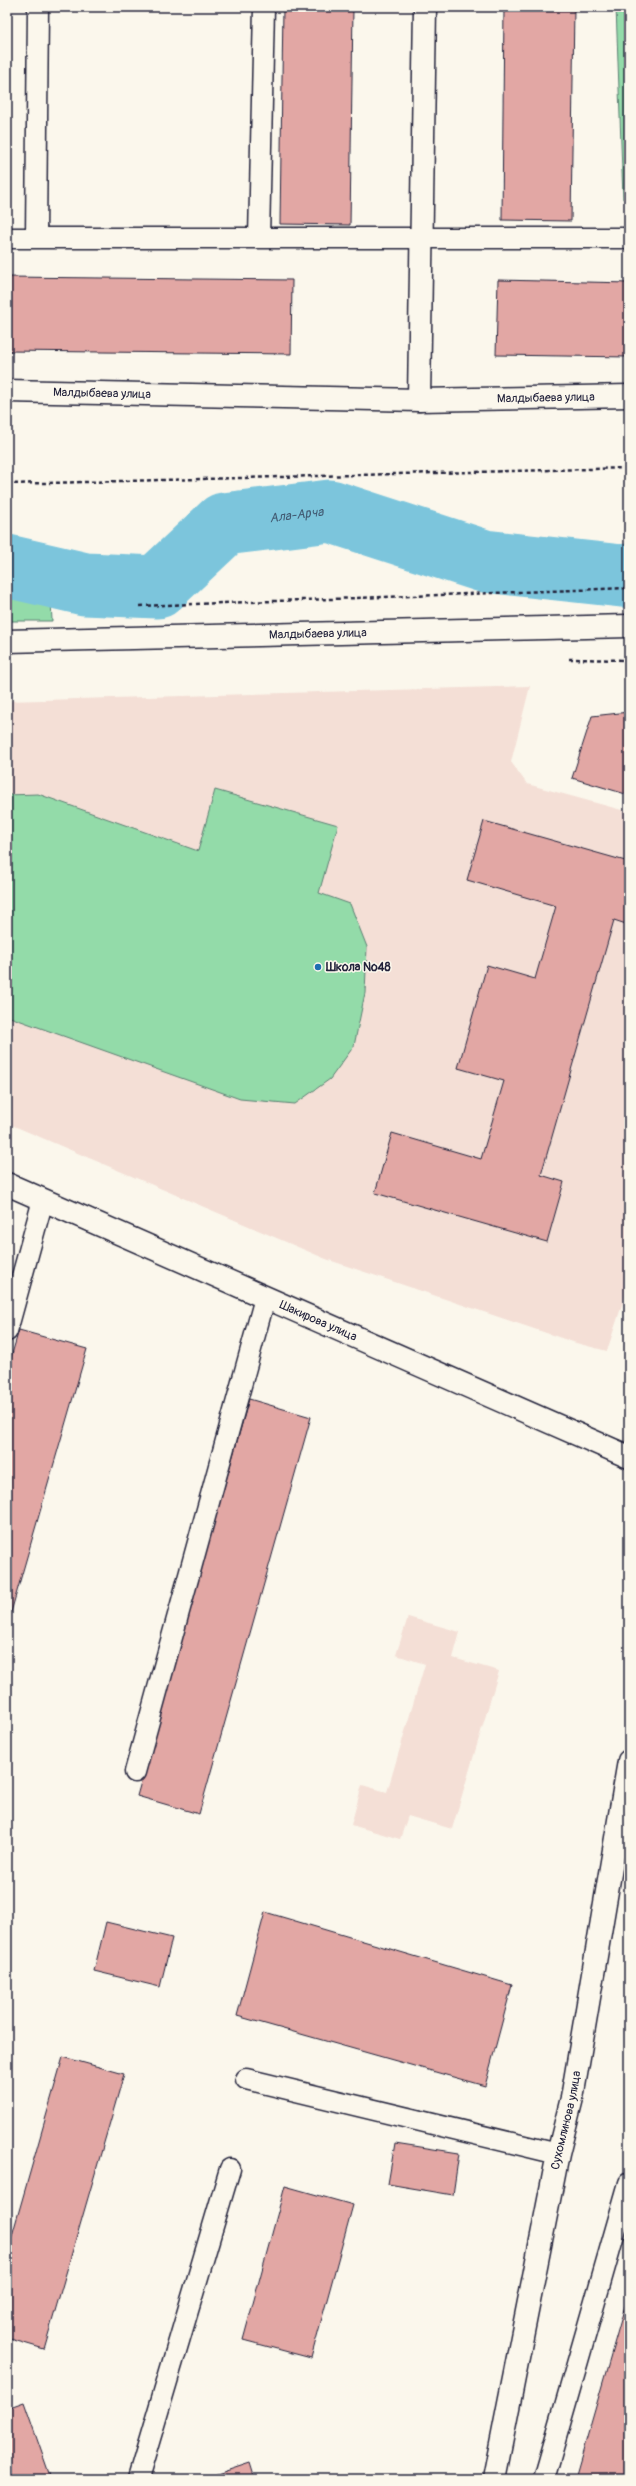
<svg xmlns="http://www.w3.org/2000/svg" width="636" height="2486" font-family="Pangolin,sans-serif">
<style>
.built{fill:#f4dfd6}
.green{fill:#93dba9;stroke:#5a7e72}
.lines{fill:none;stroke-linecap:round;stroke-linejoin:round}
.river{stroke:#7cc5dc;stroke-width:63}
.building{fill:#e2a7a4;stroke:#22223b}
.service-casing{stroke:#22223b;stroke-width:23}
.minor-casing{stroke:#22223b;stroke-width:25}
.tertiary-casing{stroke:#22223b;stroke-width:25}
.path{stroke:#22223b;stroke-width:2.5;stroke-dasharray:4 3;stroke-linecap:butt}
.service{stroke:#fbf7ec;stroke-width:20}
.minor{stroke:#fbf7ec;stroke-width:22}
.tertiary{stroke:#fbf7ec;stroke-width:22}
.poi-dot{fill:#1f6fb2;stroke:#fbf7ec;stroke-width:1.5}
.labels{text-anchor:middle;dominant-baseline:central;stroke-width:3;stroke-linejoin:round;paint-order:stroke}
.street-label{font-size:12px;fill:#22223b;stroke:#fbf7ec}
.poi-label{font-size:12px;font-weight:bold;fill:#22223b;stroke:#fbf7ec;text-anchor:start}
.water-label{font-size:13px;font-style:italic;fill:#425b73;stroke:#fbf7ec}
</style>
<rect width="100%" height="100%" fill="#fbf7ec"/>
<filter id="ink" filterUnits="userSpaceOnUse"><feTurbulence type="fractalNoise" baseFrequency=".025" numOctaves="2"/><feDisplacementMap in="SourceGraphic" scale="8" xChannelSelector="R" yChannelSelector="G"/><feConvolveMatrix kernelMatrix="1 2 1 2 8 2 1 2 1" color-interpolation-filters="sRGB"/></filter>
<g filter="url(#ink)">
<!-- built -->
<path class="built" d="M 530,686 L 511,762 L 527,784 L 629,812 L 629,1283 L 607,1351 L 576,1343 L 326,1259 L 7,1123 L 7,701 Z
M 408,1617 L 460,1632 L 453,1658 L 499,1671 L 452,1829 L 408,1816 L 400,1839 L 351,1825 L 362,1785 L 387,1792 L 425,1664 L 396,1655 Z"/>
<!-- green -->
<path class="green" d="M 616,7 L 629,7 L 629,200 L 623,199 Z
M 7,596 L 51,600 L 52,621 L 7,621 Z
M 215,790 L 338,825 L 319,893 L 350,904 L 367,947 L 365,993 L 354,1046 L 330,1079 L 295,1104 L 240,1099 L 7,1016 L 7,795 L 38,794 L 198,851 Z"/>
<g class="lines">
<!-- river -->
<path class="river" id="s1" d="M 7,566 L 85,584 L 157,587 L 224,524 L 330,511 L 484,561 L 622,576 L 629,575"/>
</g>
<!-- building -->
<path class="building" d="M 7,7 L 8,7 L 7,101 Z
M 283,7 L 353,7 L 350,225 L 280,224 Z
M 504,7 L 574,7 L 571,221 L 502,220 Z
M 7,277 L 292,280 L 291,354 L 7,351 Z
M 498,280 L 629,283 L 629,357 L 496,355 Z
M 629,712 L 629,795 L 572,778 L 592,716 Z
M 484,821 L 629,862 L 629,925 L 614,920 L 541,1175 L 564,1182 L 547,1242 L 375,1193 L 392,1133 L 481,1159 L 504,1081 L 458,1068 L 487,965 L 535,979 L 556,906 L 467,880 Z
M 19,1330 L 87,1349 L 7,1626 L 7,1371 Z
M 249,1399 L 311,1417 L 199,1814 L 137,1796 Z
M 265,1912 L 512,1985 L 485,2086 L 237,2016 Z
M 106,1922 L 172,1938 L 160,1987 L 94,1971 Z
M 63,2057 L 124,2074 L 44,2349 L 7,2338 L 7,2253 Z
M 395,2143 L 459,2153 L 453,2195 L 388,2184 Z
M 285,2186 L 353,2205 L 311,2358 L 243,2340 Z
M 629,2292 L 629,2479 L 575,2479 Z
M 24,2402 L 51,2479 L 7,2479 L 7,2408 Z
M 250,2463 L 255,2479 L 202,2479 Z"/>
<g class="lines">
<!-- service casing -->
<g class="service-casing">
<path id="service" d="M 7,238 L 629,238
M 36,238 L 38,7
M 259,238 L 264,7
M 7,1331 L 43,1200
M 135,1772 L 265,1298
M 246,2079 L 558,2154
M 138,2479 L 230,2169
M 544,2479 L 629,2183"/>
</g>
<!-- minor casing -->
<g class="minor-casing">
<g id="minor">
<path id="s2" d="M 7,391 L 419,400 L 629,396"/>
<path d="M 419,400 L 425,7"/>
<path id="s3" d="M 7,1184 L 629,1457"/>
<path id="s4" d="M 494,2479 L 558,2154 L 572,2098 L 629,1761"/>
</g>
</g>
<!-- tertiary casing -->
<g class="tertiary-casing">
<g id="tertiary">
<path id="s5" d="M 7,641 L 629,626"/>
</g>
</g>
<!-- path -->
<path class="path" d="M 7,484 L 629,468
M 140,606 L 629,588
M 569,659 L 629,660"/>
<!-- service -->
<use href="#service" class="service"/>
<!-- minor -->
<use href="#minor" class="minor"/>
<!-- tertiary -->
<use href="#tertiary" class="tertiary"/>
</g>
</g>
<!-- markers -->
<circle class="poi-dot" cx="318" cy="967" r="4"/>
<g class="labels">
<!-- street labels -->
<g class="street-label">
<text stroke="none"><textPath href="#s2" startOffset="95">Малдыбаева улица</textPath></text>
<text stroke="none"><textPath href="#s2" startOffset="539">Малдыбаева улица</textPath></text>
<text stroke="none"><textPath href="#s5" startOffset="311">Малдыбаева улица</textPath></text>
<text stroke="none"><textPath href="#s3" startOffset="340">Шакирова улица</textPath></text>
<text stroke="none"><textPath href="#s4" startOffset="366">Сухомлинова улица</textPath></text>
</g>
<!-- poi labels -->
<g class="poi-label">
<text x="326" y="967">Школа №48</text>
</g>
<!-- water labels -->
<g class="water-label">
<text stroke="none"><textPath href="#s1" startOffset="317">Ала-Арча</textPath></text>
</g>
</g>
<!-- margin -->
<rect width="636" height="2486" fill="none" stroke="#fbf7ec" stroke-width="24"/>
<rect x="12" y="12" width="612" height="2462" fill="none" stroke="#22223b" stroke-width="1.5" filter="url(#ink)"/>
</svg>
